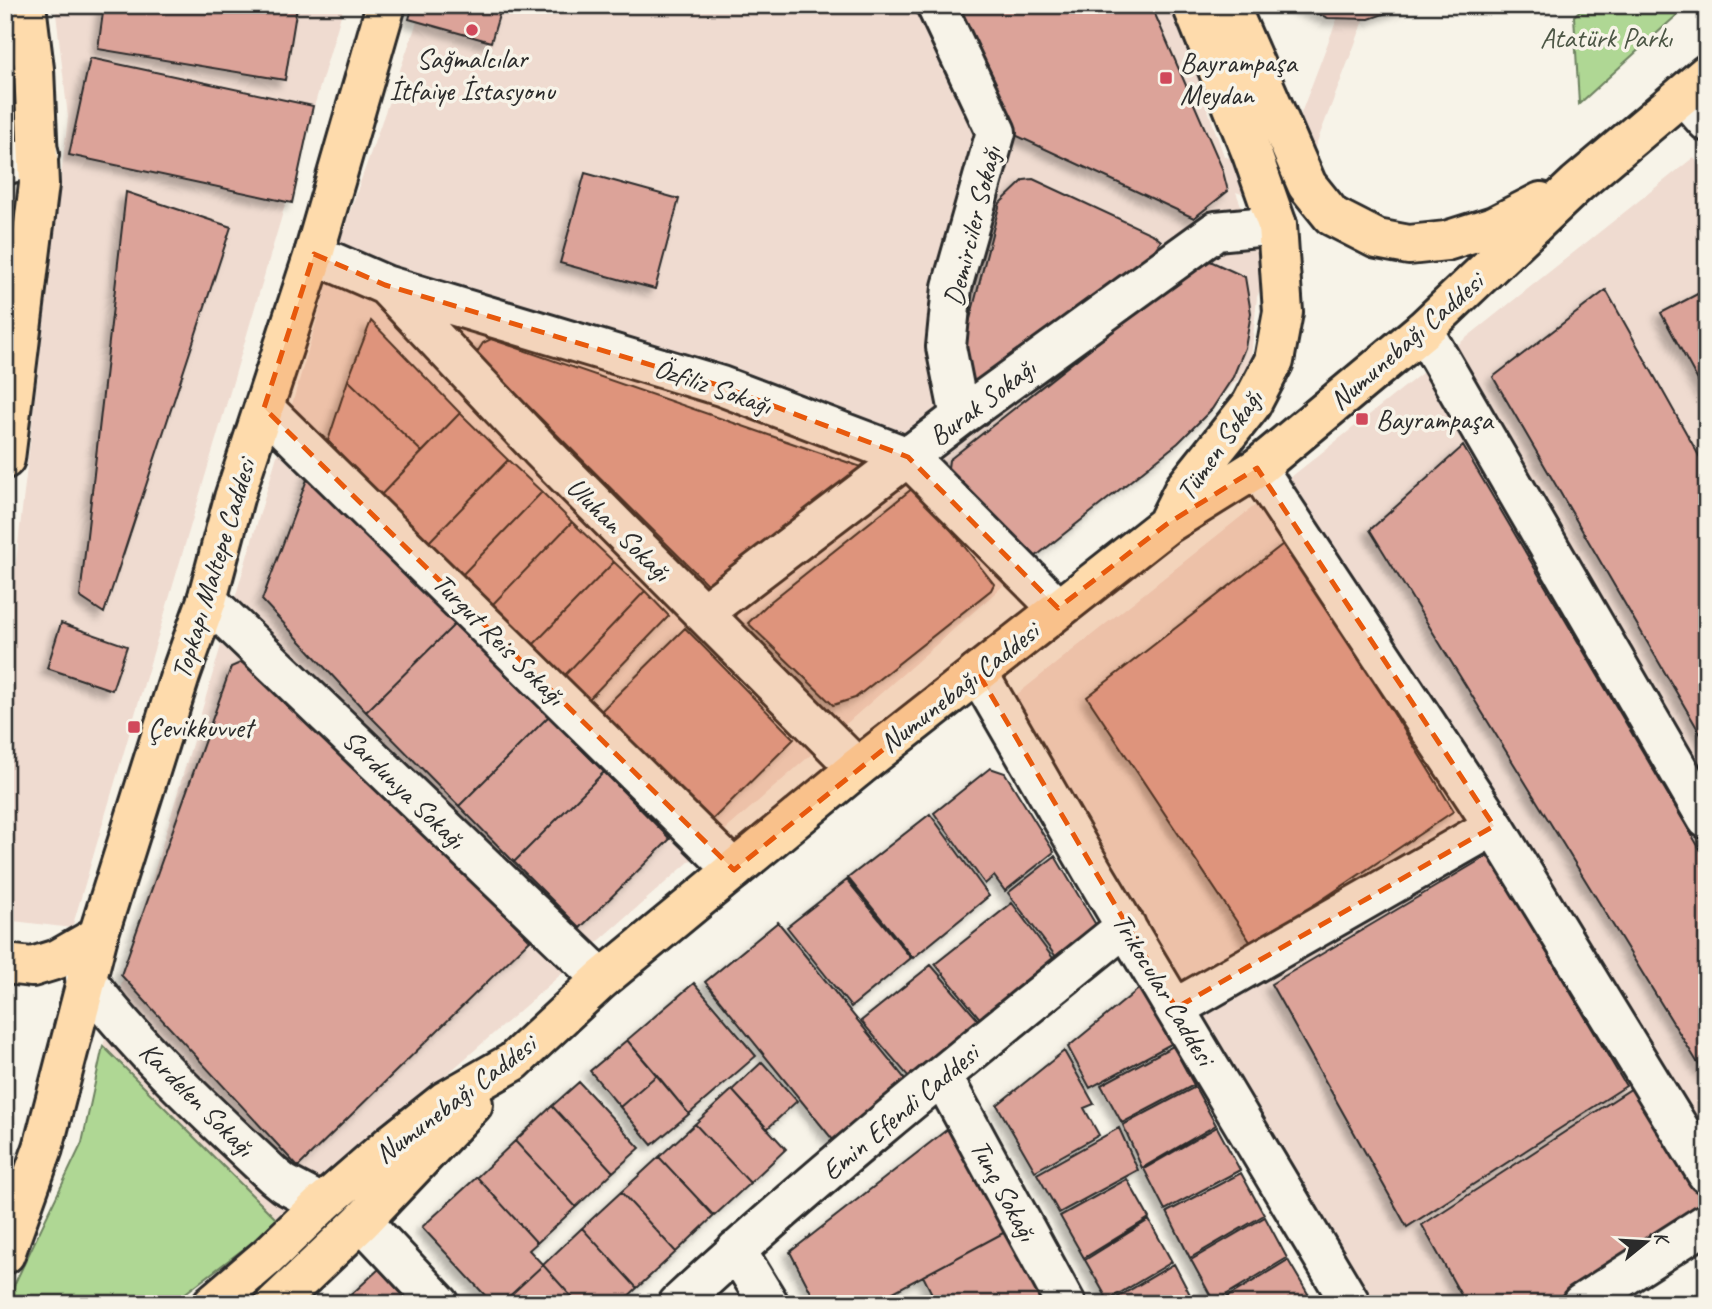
<svg xmlns="http://www.w3.org/2000/svg" width="1712" height="1309" font-family="Caveat,sans-serif">
<style>
.built{fill:#efdbd0;fill-rule:evenodd}
.green{fill:#afd794;stroke:#6d8160;stroke-width:2}
.building{fill:#dca399;stroke:#2b2b2b;stroke-width:2;filter:url(#shadow)}
.lines{fill:none;stroke-linecap:round;stroke-linejoin:round}
.minor-casing{stroke:#2b2b2b;stroke-width:44}
.major-casing{stroke:#2b2b2b;stroke-width:44}
.minor{stroke:#f7f3e8;stroke-width:38}
.major{stroke:#fedbac;stroke-width:38}
.marked{fill:#e8590c;fill-opacity:0.2;stroke:#e8590c;stroke-width:5;stroke-dasharray:14 9;stroke-linejoin:round}
.poi-dot{fill:#d1495b;stroke:#f7f3e8;stroke-width:2.5}
.labels{text-anchor:middle;dominant-baseline:central;stroke-width:7;stroke-linejoin:round;paint-order:stroke}
.park-label{font-size:28px;fill:#4c5645;stroke:#f7f3e8}
.poi-label{font-size:28px;fill:#2b2b2b;stroke:#f7f3e8;text-anchor:start}
.street-label{font-size:28px;fill:#2b2b2b;stroke:#f7f3e8}
</style>
<defs>
<filter id="shadow"><feDropShadow dx="-6" dy="6" stdDeviation="3.5" flood-color="#0004"/></filter>
</defs>
<rect width="100%" height="100%" fill="#f7f3e8"/>
<filter id="ink" filterUnits="userSpaceOnUse"><feTurbulence type="fractalNoise" baseFrequency=".0143" numOctaves="2"/><feDisplacementMap in="SourceGraphic" scale="14" xChannelSelector="R" yChannelSelector="G"/><feConvolveMatrix kernelMatrix="1 2 1 2 8 2 1 2 1" color-interpolation-filters="sRGB"/></filter>
<g filter="url(#ink)">
<!-- built -->
<path class="built" d="M 55,5 L 344,5 L 72,928 L 5,920 L 5,655 L 68,117 Z
M 423,5 L 1167,5 L 1176,20 L 1193,67 L 1217,5 L 1245,5 L 1206,104 L 1224,156 L 1277,176 L 1337,19 L 1302,5 L 1370,5 L 1257,297 L 1250,369 L 279,1222 L 103,1046 L 344,228 ZM 1236,192 L 1268,204 L 1254,241 Z
M 1694,157 L 1707,177 L 1707,1240 L 1611,1304 L 1375,1304 L 1015,696 Z"/>
<!-- green -->
<path class="green" d="M 1586,5 L 1688,5 L 1579,104 L 1574,16 Z
M 103,1046 L 279,1222 L 171,1304 L 5,1304 L 82,1143 Z"/>
<!-- building -->
<path class="building" d="M 104,5 L 297,7 L 285,80 L 98,49 Z
M 413,5 L 502,5 L 491,42 L 409,19 Z
M 957,5 L 1151,5 L 1222,168 L 1228,191 L 1194,218 L 1013,134 L 993,77 Z
M 1296,5 L 1410,5 L 1369,19 L 1328,18 Z
M 90,58 L 313,106 L 292,203 L 69,155 Z
M 585,173 L 679,199 L 655,289 L 560,263 Z
M 1033,179 L 1154,235 L 1161,241 L 1153,252 L 983,385 L 975,385 L 961,367 L 960,358 L 1000,203 L 1024,180 Z
M 126,192 L 231,227 L 104,613 L 80,597 Z
M 1208,260 L 1245,277 L 1251,313 L 1245,348 L 1233,377 L 1212,409 L 1178,443 L 1030,561 L 1024,561 L 948,468 L 949,460 L 1201,261 Z
M 1707,289 L 1707,397 L 1661,313 Z
M 1606,290 L 1707,470 L 1707,745 L 1493,377 Z
M 371,321 L 460,413 L 422,452 L 348,380 Z
M 491,339 L 864,468 L 717,594 L 476,354 L 483,343 Z
M 348,380 L 422,452 L 380,496 L 328,441 Z
M 460,413 L 508,460 L 428,543 L 380,496 Z
M 1463,446 L 1707,861 L 1707,1078 L 1370,530 Z
M 508,460 L 542,492 L 462,575 L 428,543 Z
M 312,466 L 457,622 L 366,712 L 262,600 Z
M 913,488 L 921,492 L 994,584 L 991,590 L 855,698 L 833,705 L 748,623 L 770,602 Z
M 542,492 L 572,522 L 492,605 L 462,575 Z
M 572,522 L 614,562 L 533,645 L 492,605 Z
M 1287,541 L 1454,811 L 1253,946 L 1087,697 Z
M 614,562 L 645,591 L 565,675 L 533,645 Z
M 645,591 L 669,616 L 589,699 L 565,675 Z
M 457,622 L 549,716 L 459,806 L 366,712 Z
M 61,623 L 127,646 L 112,690 L 47,668 Z
M 685,628 L 794,739 L 704,828 L 595,717 Z
M 254,657 L 530,940 L 298,1167 L 121,975 L 231,667 Z
M 549,716 L 604,772 L 514,862 L 459,806 Z
M 990,768 L 1005,773 L 1054,852 L 1005,891 L 994,876 L 985,884 L 934,813 Z
M 604,772 L 670,839 L 580,928 L 514,862 Z
M 930,814 L 989,896 L 913,958 L 848,878 Z
M 1489,855 L 1626,1086 L 1407,1227 L 1271,984 Z
M 1055,856 L 1102,935 L 1063,966 L 1008,893 Z
M 847,880 L 911,958 L 851,1007 L 787,927 Z
M 1012,903 L 1061,969 L 987,1027 L 935,964 Z
M 778,922 L 906,1080 L 833,1140 L 705,982 Z
M 931,965 L 985,1028 L 914,1083 L 861,1021 Z
M 694,983 L 756,1056 L 689,1114 L 627,1040 Z
M 1141,987 L 1171,1044 L 1090,1088 L 1068,1047 Z
M 627,1040 L 657,1075 L 620,1107 L 590,1071 Z
M 1173,1046 L 1194,1085 L 1122,1123 L 1101,1085 Z
M 1064,1051 L 1094,1104 L 1084,1108 L 1099,1135 L 1035,1171 L 997,1105 Z
M 762,1062 L 797,1101 L 767,1129 L 732,1090 Z
M 657,1075 L 689,1114 L 652,1145 L 620,1107 Z
M 579,1082 L 640,1148 L 613,1172 L 552,1106 Z
M 1640,1083 L 1707,1196 L 1707,1212 L 1569,1304 L 1466,1304 L 1422,1225 Z
M 1195,1087 L 1216,1125 L 1142,1168 L 1123,1125 Z
M 732,1090 L 786,1149 L 750,1183 L 695,1124 Z
M 552,1106 L 613,1172 L 576,1207 L 515,1141 Z
M 695,1124 L 750,1183 L 714,1216 L 659,1157 Z
M 1217,1127 L 1240,1170 L 1165,1210 L 1144,1169 Z
M 949,1128 L 1005,1232 L 871,1304 L 817,1304 L 790,1252 Z
M 1119,1128 L 1138,1170 L 1059,1213 L 1037,1174 Z
M 515,1141 L 576,1207 L 537,1243 L 477,1177 Z
M 659,1157 L 714,1216 L 676,1252 L 621,1192 Z
M 1241,1173 L 1264,1215 L 1190,1258 L 1167,1212 Z
M 477,1177 L 537,1243 L 529,1250 L 543,1265 L 501,1304 L 493,1304 L 422,1227 Z
M 1127,1179 L 1149,1218 L 1084,1258 L 1060,1216 Z
M 621,1192 L 676,1252 L 637,1288 L 582,1228 Z
M 1265,1217 L 1287,1258 L 1214,1302 L 1191,1260 Z
M 1149,1220 L 1172,1262 L 1108,1300 L 1085,1260 Z
M 582,1228 L 637,1288 L 620,1304 L 578,1304 L 543,1265 Z
M 1005,1232 L 1043,1304 L 937,1304 L 923,1276 Z
M 1288,1260 L 1311,1299 L 1303,1304 L 1216,1304 Z
M 1174,1264 L 1195,1304 L 1111,1304 L 1110,1302 Z
M 543,1265 L 578,1304 L 501,1304 Z
M 379,1269 L 411,1304 L 343,1304 L 342,1303 Z"/>
<g class="lines">
<!-- minor casing -->
<g class="minor-casing">
<path id="minor" d="M 936,5 L 996,132 L 952,287 L 946,347 L 960,417
M 1683,95 L 1707,122
M 5,165 L 39,154
M 314,254 L 385,285 L 721,386 L 908,457 L 1058,608
M 386,286 L 540,449 L 857,768
M 1423,330 L 1707,819
M 264,408 L 734,870
M 1257,468 L 1494,826 L 1707,1174
M 207,600 L 602,979
M 703,613 L 960,417 L 1216,231 L 1277,225
M 978,673 L 1093,872 L 1351,1304
M 85,978 C 139,1051 208,1114 274,1176 L 284,1184 L 322,1204
M 1176,1008 L 1494,826
M 942,1076 L 1066,1304
M 362,1221 L 440,1304
M 736,1250 L 769,1304
M 678,1304 C 821,1171 974,1049 1126,926
M 1581,1304 L 1707,1223"/>
</g>
<!-- major casing -->
<g class="major-casing">
<path id="major" d="M 1229,5 L 1307,185 L 1332,216 L 1377,239 L 1409,245 L 1446,241 L 1494,226 L 1541,202
M 5,459 L 39,184 L 34,69 L 26,5
M 1169,519 L 1184,489 L 1251,405 L 1274,361 L 1283,312 L 1277,225 L 1252,154 L 1192,5
M 5,964 L 32,967 L 58,959 L 98,936
M 5,1254 L 43,1148 L 98,936 L 180,676 L 207,600 L 234,498 L 314,254 L 386,5
M 212,1304 L 267,1257 L 322,1204 L 391,1144 L 445,1101 L 513,1062 L 602,979 L 857,768 L 1167,524 L 1257,468 L 1423,330 L 1577,184 L 1707,74
M 275,1304 L 362,1221 L 473,1104"/>
</g>
<!-- minor -->
<use href="#minor" class="minor"/>
<!-- major -->
<use href="#major" class="major"/>
</g>
</g>
<!-- marked area -->
<path class="marked" d="M 314,254 L 385,285 L 721,386 L 908,457 L 1058,608 L 1167,524 L 1257,468 L 1494,826 L 1176,1008 L 978,673 L 734,870 L 264,408 Z"/>
<!-- markers -->
<g class="poi-dot">
<circle cx="472" cy="30" r="7"/>
<rect x="1159" y="71" width="14" height="14" rx="3.5"/>
<rect x="1355" y="412" width="14" height="14" rx="3.5"/>
<rect x="127" y="720" width="14" height="14" rx="3.5"/>
</g>
<g class="labels">
<!-- park labels -->
<g class="park-label">
<text x="1606" y="37">Atatürk Parkı</text>
</g>
<!-- poi labels -->
<g class="poi-label">
<text x="472" y="58" text-anchor="middle">Sağmalcılar<tspan x="472" dy="32">İtfaiye İstasyonu</tspan></text>
<text x="1180" y="62">Bayrampaşa<tspan x="1180" dy="32">Meydan</tspan></text>
<text x="1376" y="419">Bayrampaşa</text>
<text x="148" y="727">Çevikkuvvet</text>
</g>
<!-- street labels -->
<g class="street-label">
<text transform="translate(972 226) rotate(-76)">Demirciler Sokağı</text>
<text transform="translate(1406 341) rotate(-41)">Numunebağı Caddesi</text>
<text transform="translate(713 386) rotate(19)">Özfiliz Sokağı</text>
<text transform="translate(982 402) rotate(-37)">Burak Sokağı</text>
<text transform="translate(1219 445) rotate(-55)">Tümen Sokağı</text>
<text transform="translate(619 529) rotate(45)">Uluhan Sokağı</text>
<text transform="translate(213 569) rotate(-73)">Topkapı Maltepe Caddesi</text>
<text transform="translate(499 639) rotate(45)">Turgut Reis Sokağı</text>
<text transform="translate(959 687) rotate(-38)">Numunebağı Caddesi</text>
<text transform="translate(404 789) rotate(44)">Sardunya Sokağı</text>
<text transform="translate(1164 989) rotate(59)">Trikocular Caddesi</text>
<text transform="translate(197 1099) rotate(45)">Kardelen Sokağı</text>
<text transform="translate(455 1099) rotate(-37)">Numunebağı Caddesi</text>
<text transform="translate(900 1112) rotate(-40)">Emin Efendi Caddesi</text>
<text transform="translate(1004 1190) rotate(62)">Tunç Sokağı</text>
</g>
</g>
<!-- margin -->
<rect width="1712" height="1309" fill="none" stroke="#f7f3e8" stroke-width="28"/>
<rect x="14" y="14" width="1684" height="1281" fill="none" stroke="#2b2b2b" stroke-width="2.5" filter="url(#ink)"/>
<!-- north arrow -->
<g transform="translate(1646 1242) rotate(72)" stroke="#f7f3e8" stroke-width="5" paint-order="stroke">
<path d="M0-5L12 26L0 18L-12 26Z" fill="#2b2b2b"/>
<text y="-10" font-size="19" font-weight="bold" text-anchor="middle" fill="#2b2b2b">K</text>
</g>
</svg>
